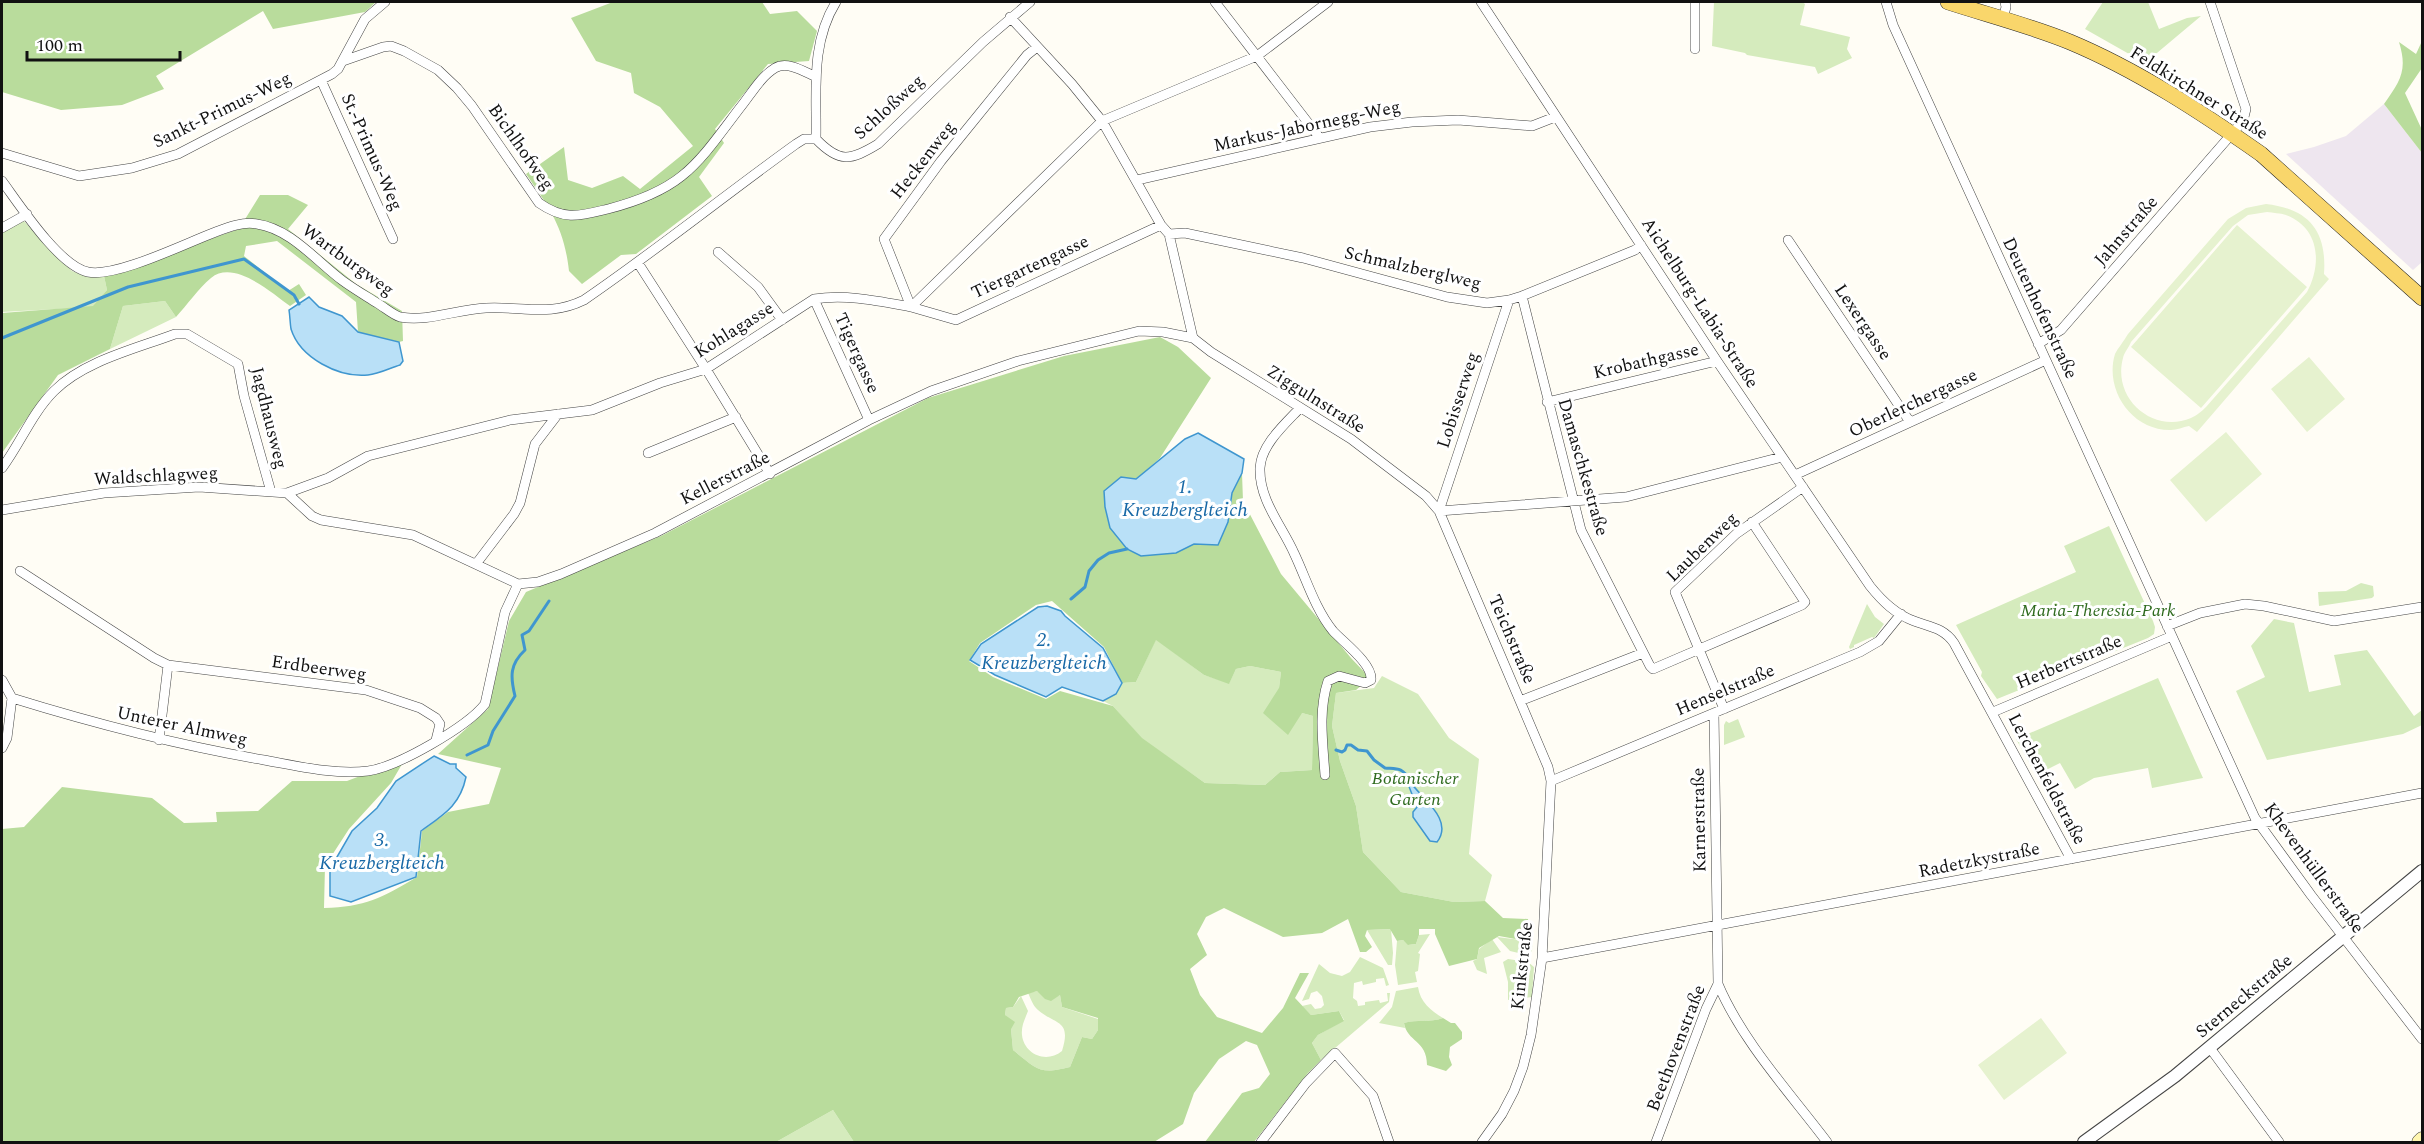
<svg xmlns="http://www.w3.org/2000/svg" width="2424" height="1144" font-family="Spectral,serif">
<style>
.industrial{fill:#eee6ef}
.green{fill:#d5ebbd}
.forest{fill:#b9dc9c;fill-rule:evenodd}
.pitch{fill:#e6f2cf;fill-rule:evenodd}
.water{fill:#b9e0f7;stroke:#3f96cf;stroke-width:1.5}
.lines{fill:none;stroke-linecap:round;stroke-linejoin:round}
.stream{stroke:#3f96cf;stroke-width:3}
.minor-casing{stroke:#444;stroke-width:10}
.tertiary-casing{stroke:#444;stroke-width:14}
.secondary-casing{stroke:#333;stroke-width:15}
.primary-casing{stroke:#222;stroke-width:16}
.minor{stroke:#fff;stroke-width:9}
.tertiary{stroke:#fff;stroke-width:12}
.secondary{stroke:#fff6b0;stroke-width:14}
.primary{stroke:#f9d66b;stroke-width:15}
.labels{text-anchor:middle;dominant-baseline:central;stroke-width:6;stroke-linejoin:round;paint-order:stroke}
.street-label{font-size:18px;fill:#111;stroke:#fff}
.park-label{font-size:18px;font-style:italic;fill:#2f6b1f;stroke:#fff}
.water-label{font-size:20px;font-style:italic;fill:#1768a6;stroke:#fff}
</style>
<rect width="100%" height="100%" fill="#fffdf5"/>
<!-- industrial -->
<path class="industrial" d="M 2384,104 L 2422,153 L 2422,262 L 2413,270 L 2286,154 L 2314,147 L 2346,136 Z"/>
<!-- green -->
<path class="green" d="M 1714,2 L 1802,2 L 1805,4 L 1800,25 L 1850,37 L 1847,49 L 1852,58 L 1818,74 L 1815,67 L 1747,55 L 1745,53 L 1712,46 Z
M 2103,2 L 2148,2 L 2159,29 L 2187,18 L 2201,16 L 2145,63 L 2085,29 Z
M 24,221 L 72,271 L 89,277 L 104,276 L 107,290 L 93,307 L 2,312 L 2,231 Z
M 165,301 L 176,317 L 110,349 L 123,306 Z
M 2109,526 L 2153,621 L 2155,627 L 2154,634 L 2148,638 L 1997,699 L 1981,676 L 1982,672 L 1956,625 L 2076,572 L 2064,546 Z
M 2361,583 L 2373,586 L 2374,596 L 2372,598 L 2319,606 L 2318,592 L 2346,591 Z
M 1867,604 L 1875,617 L 1884,624 L 1874,638 L 1872,637 L 1854,645 L 1854,647 L 1850,649 L 1849,647 Z
M 2274,619 L 2294,623 L 2309,692 L 2341,685 L 2334,655 L 2367,650 L 2414,716 L 2422,710 L 2422,725 L 2403,734 L 2267,760 L 2236,691 L 2265,677 L 2251,646 Z
M 1156,639 L 1204,675 L 1229,683 L 1236,669 L 1250,666 L 1281,672 L 1279,688 L 1302,713 L 1313,716 L 1312,770 L 1280,772 L 1265,785 L 1205,783 L 1142,739 L 1113,706 L 1103,701 L 1116,694 L 1122,683 L 1136,682 Z
M 1382,676 L 1418,694 L 1449,738 L 1479,759 L 1469,854 L 1492,875 L 1485,901 L 1454,902 L 1401,892 L 1363,852 L 1356,806 L 1340,761 L 1332,726 L 1336,693 L 1374,688 Z
M 2158,678 L 2203,778 L 2152,788 L 2148,768 L 2094,778 L 2075,789 L 2060,763 L 2036,775 L 2016,739 Z
M 1738,719 L 1745,737 L 1724,745 L 1724,725 L 1726,721 L 1729,723 Z
M 1529,927 L 1533,927 L 1532,951 L 1527,955 L 1510,951 L 1497,937 L 1521,940 L 1529,930 Z
M 1391,929 L 1393,953 L 1392,965 L 1388,965 L 1367,930 Z
M 1430,934 L 1418,953 L 1420,954 L 1418,971 L 1415,972 L 1417,982 L 1398,985 L 1395,965 L 1397,941 L 1403,940 L 1409,945 L 1416,944 L 1419,935 Z
M 1492,939 L 1501,952 L 1484,958 L 1487,974 L 1477,970 L 1473,961 L 1477,959 L 1479,949 Z
M 1360,957 L 1383,968 L 1389,985 L 1386,986 L 1384,978 L 1376,979 L 1376,982 L 1363,985 L 1362,981 L 1354,983 L 1353,998 L 1357,1001 L 1358,1006 L 1365,1005 L 1365,1002 L 1379,1000 L 1380,1003 L 1388,1001 L 1387,993 L 1390,993 L 1389,1002 L 1321,1060 L 1312,1043 L 1318,1035 L 1344,1020 L 1339,1011 L 1311,1015 L 1302,1006 L 1311,1004 L 1315,1009 L 1321,1008 L 1324,1005 L 1322,996 L 1317,991 L 1311,993 L 1309,999 L 1302,1001 L 1319,964 L 1330,973 L 1342,976 L 1350,972 Z
M 1508,959 L 1528,962 L 1534,967 L 1532,997 L 1508,1000 L 1508,982 L 1503,962 Z
M 1418,987 C 1420,1002 1431,1011 1443,1018 C 1430,1023 1418,1019 1404,1023 L 1405,1028 L 1379,1023 L 1392,1007 L 1396,991 Z
M 1037,991 L 1055,997 L 1060,995 L 1062,1007 L 1098,1019 L 1098,1030 L 1092,1039 L 1082,1037 L 1070,1067 C 1039,1075 1037,1069 1013,1050 L 1011,1029 L 1005,1015 L 1006,1008 L 1013,1007 L 1021,996 L 1028,1011 C 1025,1019 1021,1026 1022,1035 C 1024,1054 1046,1064 1062,1051 C 1072,1019 1055,1025 1038,1010 C 1033,1006 1031,999 1028,993 Z
M 833,1110 L 854,1142 L 776,1142 Z"/>
<!-- forest -->
<path class="forest" d="M 2,2 L 376,2 L 365,12 L 273,29 L 263,11 L 156,76 L 164,89 L 122,105 L 61,110 L 2,92 Z
M 613,2 L 762,2 L 770,14 L 797,11 L 817,31 L 809,61 L 768,64 L 715,129 L 724,143 L 699,177 L 712,196 L 636,254 L 621,255 L 582,284 L 569,271 C 564,227 550,209 526,174 L 564,147 L 568,180 L 592,188 L 623,176 L 640,189 L 693,146 L 660,107 L 634,93 L 631,73 L 596,61 L 571,18 Z
M 2422,41 L 2422,68 L 2405,93 L 2422,130 L 2422,153 L 2384,104 C 2400,81 2408,71 2399,42 L 2416,54 Z
M 260,195 L 288,195 L 308,205 L 288,229 L 356,284 L 402,311 L 403,341 L 399,342 L 358,332 L 356,302 L 277,241 L 246,246 L 244,256 L 288,291 L 299,284 L 306,295 L 290,306 C 272,293 234,259 211,278 C 198,289 187,305 176,317 L 165,301 L 123,306 L 110,349 L 58,375 L 2,453 L 2,313 L 93,306 L 107,290 L 104,276 L 239,229 Z
M 1160,337 L 1178,347 L 1211,378 L 1160,458 L 1136,480 L 1176,553 L 1194,544 L 1218,545 L 1231,510 L 1232,493 L 1242,473 L 1243,501 L 1281,574 L 1351,658 L 1370,678 L 1356,690 L 1336,693 L 1332,726 L 1340,761 L 1356,806 L 1363,852 L 1401,892 L 1454,902 L 1485,901 L 1503,918 L 1528,919 L 1529,930 L 1521,940 L 1499,936 L 1479,948 L 1477,959 L 1449,966 L 1435,934 L 1435,929 L 1419,929 L 1419,935 L 1416,944 L 1408,945 L 1403,940 L 1397,941 L 1390,929 L 1367,930 L 1365,936 L 1372,947 L 1366,952 L 1360,952 L 1348,919 L 1322,933 L 1283,937 L 1224,908 L 1206,917 L 1197,934 L 1207,955 L 1190,969 L 1200,995 L 1217,1017 L 1262,1033 L 1283,1008 L 1300,973 L 1309,973 L 1295,998 L 1311,1015 L 1339,1011 L 1344,1021 L 1318,1035 L 1312,1043 L 1321,1060 L 1308,1073 L 1254,1142 L 1205,1142 L 1242,1093 L 1259,1088 L 1270,1074 L 1257,1045 L 1246,1041 L 1219,1059 L 1194,1093 L 1183,1124 L 1154,1142 L 854,1142 L 833,1110 L 776,1142 L 2,1142 L 2,829 L 24,827 L 62,787 L 152,798 L 184,823 L 217,822 L 216,812 L 258,811 L 292,781 L 347,781 L 405,759 L 391,783 L 349,829 L 325,866 L 324,908 C 365,907 382,898 417,877 L 422,831 L 448,812 L 489,804 L 501,768 L 438,754 L 488,709 L 509,621 L 526,592 L 661,536 L 928,398 L 1064,356 ZM 1052,601 L 1104,647 L 1122,683 L 1136,682 L 1156,640 L 1204,675 L 1229,684 L 1236,669 L 1250,666 L 1281,672 L 1279,688 L 1263,713 L 1288,735 L 1302,713 L 1313,716 L 1312,770 L 1280,772 L 1265,785 L 1205,783 L 1142,738 L 1113,706 L 1060,691 L 1046,699 L 993,677 L 969,661 L 980,643 L 1036,605 ZM 1037,991 L 1045,999 L 1051,1001 L 1060,995 L 1062,1007 L 1098,1018 L 1098,1030 L 1092,1039 L 1082,1037 L 1070,1067 C 1039,1075 1037,1069 1013,1050 L 1011,1029 L 1015,1022 L 1005,1015 L 1006,1008 L 1013,1007 L 1019,997 Z
M 1443,1018 L 1451,1023 L 1455,1023 L 1462,1032 L 1462,1039 L 1450,1047 L 1449,1057 L 1452,1065 L 1446,1071 L 1427,1065 C 1427,1040 1407,1042 1404,1023 C 1417,1019 1430,1023 1443,1018 Z"/>
<!-- pitch -->
<path class="pitch" d="M 2266,204 C 2309,209 2327,231 2324,274 L 2329,279 L 2197,432 L 2189,426 C 2183,427 2177,430 2171,430 C 2132,431 2104,390 2115,354 C 2118,348 2124,341 2128,334 L 2228,219 L 2246,208 ZM 2267,212 C 2273,213 2280,213 2286,215 C 2320,228 2322,264 2307,292 L 2206,407 C 2202,411 2196,416 2191,418 C 2153,434 2112,399 2123,358 C 2124,353 2129,347 2131,342 L 2233,226 L 2248,215 Z
M 2237,225 L 2307,287 L 2201,408 L 2131,347 Z
M 2309,357 L 2345,399 L 2307,432 L 2271,389 Z
M 2226,432 L 2262,474 L 2206,522 L 2170,480 Z
M 2041,1018 L 2067,1053 L 2004,1100 L 1978,1065 Z"/>
<!-- water -->
<path class="water" d="M 309,297 L 319,307 L 342,316 L 358,332 L 399,342 L 403,361 L 400,365 C 390,368 379,374 368,375 C 339,378 300,358 291,329 C 290,323 290,316 289,310 Z
M 1198,433 L 1244,459 L 1242,473 L 1232,493 L 1228,522 L 1218,545 L 1194,544 L 1176,553 L 1141,556 L 1127,549 L 1110,528 L 1105,507 L 1104,491 L 1121,477 L 1136,479 L 1185,439 Z
M 1047,606 L 1061,611 L 1065,616 L 1103,648 L 1122,683 L 1116,694 L 1103,701 L 1062,687 L 1046,697 L 995,675 L 970,660 L 981,644 L 1038,607 Z
M 434,756 L 450,764 L 456,764 L 456,768 L 466,777 C 460,806 443,815 421,831 L 416,877 L 351,902 L 330,896 L 330,869 L 352,831 L 377,808 L 396,781 Z
M 1409,780 C 1419,797 1455,819 1437,842 L 1430,841 L 1413,817 L 1413,812 L 1417,807 L 1408,784 Z"/>
<g class="lines">
<!-- stream -->
<path class="stream" d="M 2,338 L 128,287 L 244,259 L 294,295 L 299,304
M 1071,599 L 1085,587 L 1089,571 L 1098,560 L 1109,553 L 1127,549
M 1336,750 L 1342,752 L 1345,750 L 1347,745 L 1351,745 L 1358,750 L 1367,751 L 1374,760 L 1385,768 C 1396,769 1403,767 1409,780
M 467,755 L 488,745 L 493,731 L 515,696 C 510,676 510,664 525,650 L 522,635 L 529,631 L 549,601"/>
<!-- minor casing -->
<g class="minor-casing">
<path id="minor" d="M 836,2 C 810,44 817,92 816,139 C 839,163 850,161 878,144 L 983,42 L 1030,2
M 1215,2 L 1319,137
M 1481,2 L 1717,361 L 1870,586 C 1882,601 1895,614 1914,621 C 1930,627 1944,628 1954,643 L 2071,859
M 1886,2 L 1893,25 L 2255,818 L 2311,895 L 2422,1039
M 1010,17 L 1072,84 L 1102,121 L 1161,225 L 1169,234 L 1193,338 L 1211,352 L 1351,439 L 1426,496 L 1439,511 L 1520,701 L 1548,767 L 1551,781 L 1542,958 L 1531,1035 L 1523,1067 L 1514,1091 L 1502,1114 L 1482,1142
M 2003,19 L 2006,7 L 2005,2
M 1037,47 L 1027,55 L 941,161 L 884,239 L 911,307 L 956,320 L 1161,225
M 1695,49 L 1695,2
M 343,61 L 383,47 L 391,46 L 404,51 L 438,70 L 457,88 L 472,106 L 539,203 C 565,221 579,216 608,209 C 682,190 696,166 739,109 C 750,96 760,77 775,68 C 787,61 803,71 814,76
M 321,80 L 393,239
M 2,153 L 79,176 L 132,168 L 178,154 L 332,74 L 338,69 L 365,19 L 385,2
M 1137,180 L 1370,127 L 1412,122 L 1458,120 L 1532,126 L 1555,117
M 2,181 C 19,204 59,266 88,272 C 115,278 184,244 213,233 C 226,228 242,221 257,224 C 291,229 316,261 343,281 C 354,289 366,296 377,303 C 384,307 393,315 400,317 C 429,322 458,309 486,308 C 522,306 550,317 584,300 C 657,250 725,195 796,144 L 804,139 L 816,139
M 2,228 L 27,214
M 1169,234 L 1185,233 L 1303,258 L 1447,297 L 1487,303 L 1509,300 L 1522,296 L 1635,250 L 1641,245
M 1788,240 L 1910,422
M 718,252 L 758,287 L 782,320
M 638,263 L 706,369 L 770,474
M 1522,296 L 1581,530 L 1650,666 L 1653,669 L 1802,605 L 1805,602 L 1752,522
M 814,299 L 869,420
M 2038,344 L 2061,330 L 2243,121 L 2246,109 L 2210,2
M 1547,402 L 1717,361
M 1300,408 C 1285,424 1261,445 1260,468 C 1259,500 1282,526 1294,553 C 1306,578 1315,609 1333,631 C 1343,642 1373,664 1371,680 L 1365,683 L 1339,676 L 1328,681 C 1318,711 1323,744 1325,775
M 648,453 L 736,417
M 2,468 C 20,444 32,413 54,391 C 84,361 135,349 175,334 L 187,334 L 238,364 L 244,396 L 271,492
M 1795,475 L 2046,360
M 287,493 L 328,478 L 368,456 L 510,420 L 592,410 L 660,383 L 706,369 L 814,299 C 847,294 878,301 911,307 L 1102,121 L 1257,56 L 1328,2
M 2,510 L 104,493 L 199,487 L 287,493 L 312,516 L 321,520 L 413,535 L 518,584
M 1439,511 L 1626,497 L 1782,457
M 1439,511 L 1509,300
M 476,564 L 514,514 L 520,503 L 535,444 L 558,414
M 20,571 L 154,658 L 168,665 L 366,690 L 420,708 L 436,718 L 440,724 L 436,740
M 518,584 L 538,582 L 561,574 L 655,533 L 869,420 L 931,391 L 1018,361 L 1139,331 L 1163,332 L 1193,338
M 2167,626 L 2200,613 L 2245,604 L 2264,606 L 2334,621 L 2422,607
M 2,680 L 12,698 C 96,724 177,745 264,760 C 297,766 334,775 368,771 C 397,767 467,727 485,704 L 505,612 L 518,584
M 1520,701 L 1643,653
M 1724,709 L 1675,592 L 1736,534 L 1803,487
M 1993,712 L 2172,636
M 159,740 L 168,665
M 2,748 L 7,738 L 12,698
M 1551,781 L 1860,652 L 1879,641 L 1901,614
M 1542,958 L 2422,793
M 1718,984 C 1742,1041 1790,1093 1827,1142
M 2210,1048 L 2279,1142
M 1261,1142 L 1306,1083 L 1335,1053 L 1373,1096 L 1389,1142
M 1656,1142 L 1706,1009 L 1718,984 L 1714,713"/>
</g>
<!-- tertiary casing -->
<g class="tertiary-casing">
<path id="tertiary" d="M 2084,1142 L 2175,1076 L 2422,871"/>
</g>
<!-- secondary casing -->
<g class="secondary-casing">
<path id="secondary" d="M 2419,1142 L 2422,1139"/>
</g>
<!-- primary casing -->
<g class="primary-casing">
<path id="primary" d="M 1948,2 C 1988,15 2031,26 2070,42 C 2137,70 2201,112 2261,154 L 2422,298"/>
</g>
<!-- minor -->
<use href="#minor" class="minor"/>
<!-- tertiary -->
<use href="#tertiary" class="tertiary"/>
<!-- secondary -->
<use href="#secondary" class="secondary"/>
<!-- primary -->
<use href="#primary" class="primary"/>
</g>
<g class="labels">
<!-- street labels -->
<g class="street-label">
<text transform="translate(2199 93) rotate(32)">Feldkirchner Straße</text>
<text transform="translate(889 107) rotate(-42)">Schloßweg</text>
<text transform="translate(222 110) rotate(-26)">Sankt-Primus-Weg</text>
<text transform="translate(1307 126) rotate(-12)">Markus-Jabornegg-Weg</text>
<text transform="translate(521 147) rotate(55)">Bichlhofweg</text>
<text transform="translate(372 152) rotate(66)">St.-Primus-Weg</text>
<text transform="translate(923 160) rotate(-52)">Heckenweg</text>
<text transform="translate(2126 231) rotate(-49)">Jahnstraße</text>
<text transform="translate(348 260) rotate(36)">Wartburgweg</text>
<text transform="translate(1030 267) rotate(-25)">Tiergartengasse</text>
<text transform="translate(1413 268) rotate(13)">Schmalzberglweg</text>
<text transform="translate(1700 303) rotate(57)">Aichelburg-Labia-Straße</text>
<text transform="translate(2040 308) rotate(65)">Deutenhofenstraße</text>
<text transform="translate(1863 322) rotate(56)">Lexergasse</text>
<text transform="translate(734 330) rotate(-32)">Kohlagasse</text>
<text transform="translate(857 353) rotate(66)">Tigergasse</text>
<text transform="translate(1646 361) rotate(-13)">Krobathgasse</text>
<text transform="translate(1316 399) rotate(32)">Ziggulnstraße</text>
<text transform="translate(1458 400) rotate(-72)">Lobisserweg</text>
<text transform="translate(1913 403) rotate(-25)">Oberlerchergasse</text>
<text transform="translate(269 418) rotate(76)">Jagdhausweg</text>
<text transform="translate(1583 467) rotate(74)">Damaschkestraße</text>
<text transform="translate(156 476) rotate(-3)">Waldschlagweg</text>
<text transform="translate(725 478) rotate(-27)">Kellerstraße</text>
<text transform="translate(1702 547) rotate(-44)">Laubenweg</text>
<text transform="translate(1512 639) rotate(67)">Teichstraße</text>
<text transform="translate(2069 662) rotate(-23)">Herbertstraße</text>
<text transform="translate(319 668) rotate(8)">Erdbeerweg</text>
<text transform="translate(1725 690) rotate(-23)">Henselstraße</text>
<text transform="translate(182 726) rotate(12)">Unterer Almweg</text>
<text transform="translate(2047 779) rotate(62)">Lerchenfeldstraße</text>
<text transform="translate(1699 820) rotate(-91)">Karnerstraße</text>
<text transform="translate(1979 860) rotate(-11)">Radetzkystraße</text>
<text transform="translate(2314 868) rotate(54)">Khevenhüllerstraße</text>
<text transform="translate(1522 966) rotate(-84)">Kinkstraße</text>
<text transform="translate(2244 996) rotate(-40)">Sterneckstraße</text>
<text transform="translate(1676 1048) rotate(-69)">Beethovenstraße</text>
</g>
<!-- park labels -->
<g class="park-label">
<text x="2098" y="610">Maria-Theresia-Park</text>
<text x="1415" y="778">Botanischer<tspan x="1415" dy="21">Garten</tspan></text>
</g>
<!-- water labels -->
<g class="water-label">
<text x="1185" y="487">1.<tspan x="1185" dy="23">Kreuzberglteich</tspan></text>
<text x="1044" y="640">2.<tspan x="1044" dy="23">Kreuzberglteich</tspan></text>
<text x="382" y="840">3.<tspan x="382" dy="23">Kreuzberglteich</tspan></text>
</g>
</g>
<!-- border -->
<rect width="2424" height="1144" fill="none" stroke="#111111" stroke-width="6"/>
<!-- scale -->
<path d="M27 51v9h153v-9" fill="none" stroke="#111111" stroke-width="3"/>
<text x="36" y="51" font-size="18" fill="#111111" stroke="#ffffff" stroke-width="4.5" paint-order="stroke">100 m</text>
</svg>
